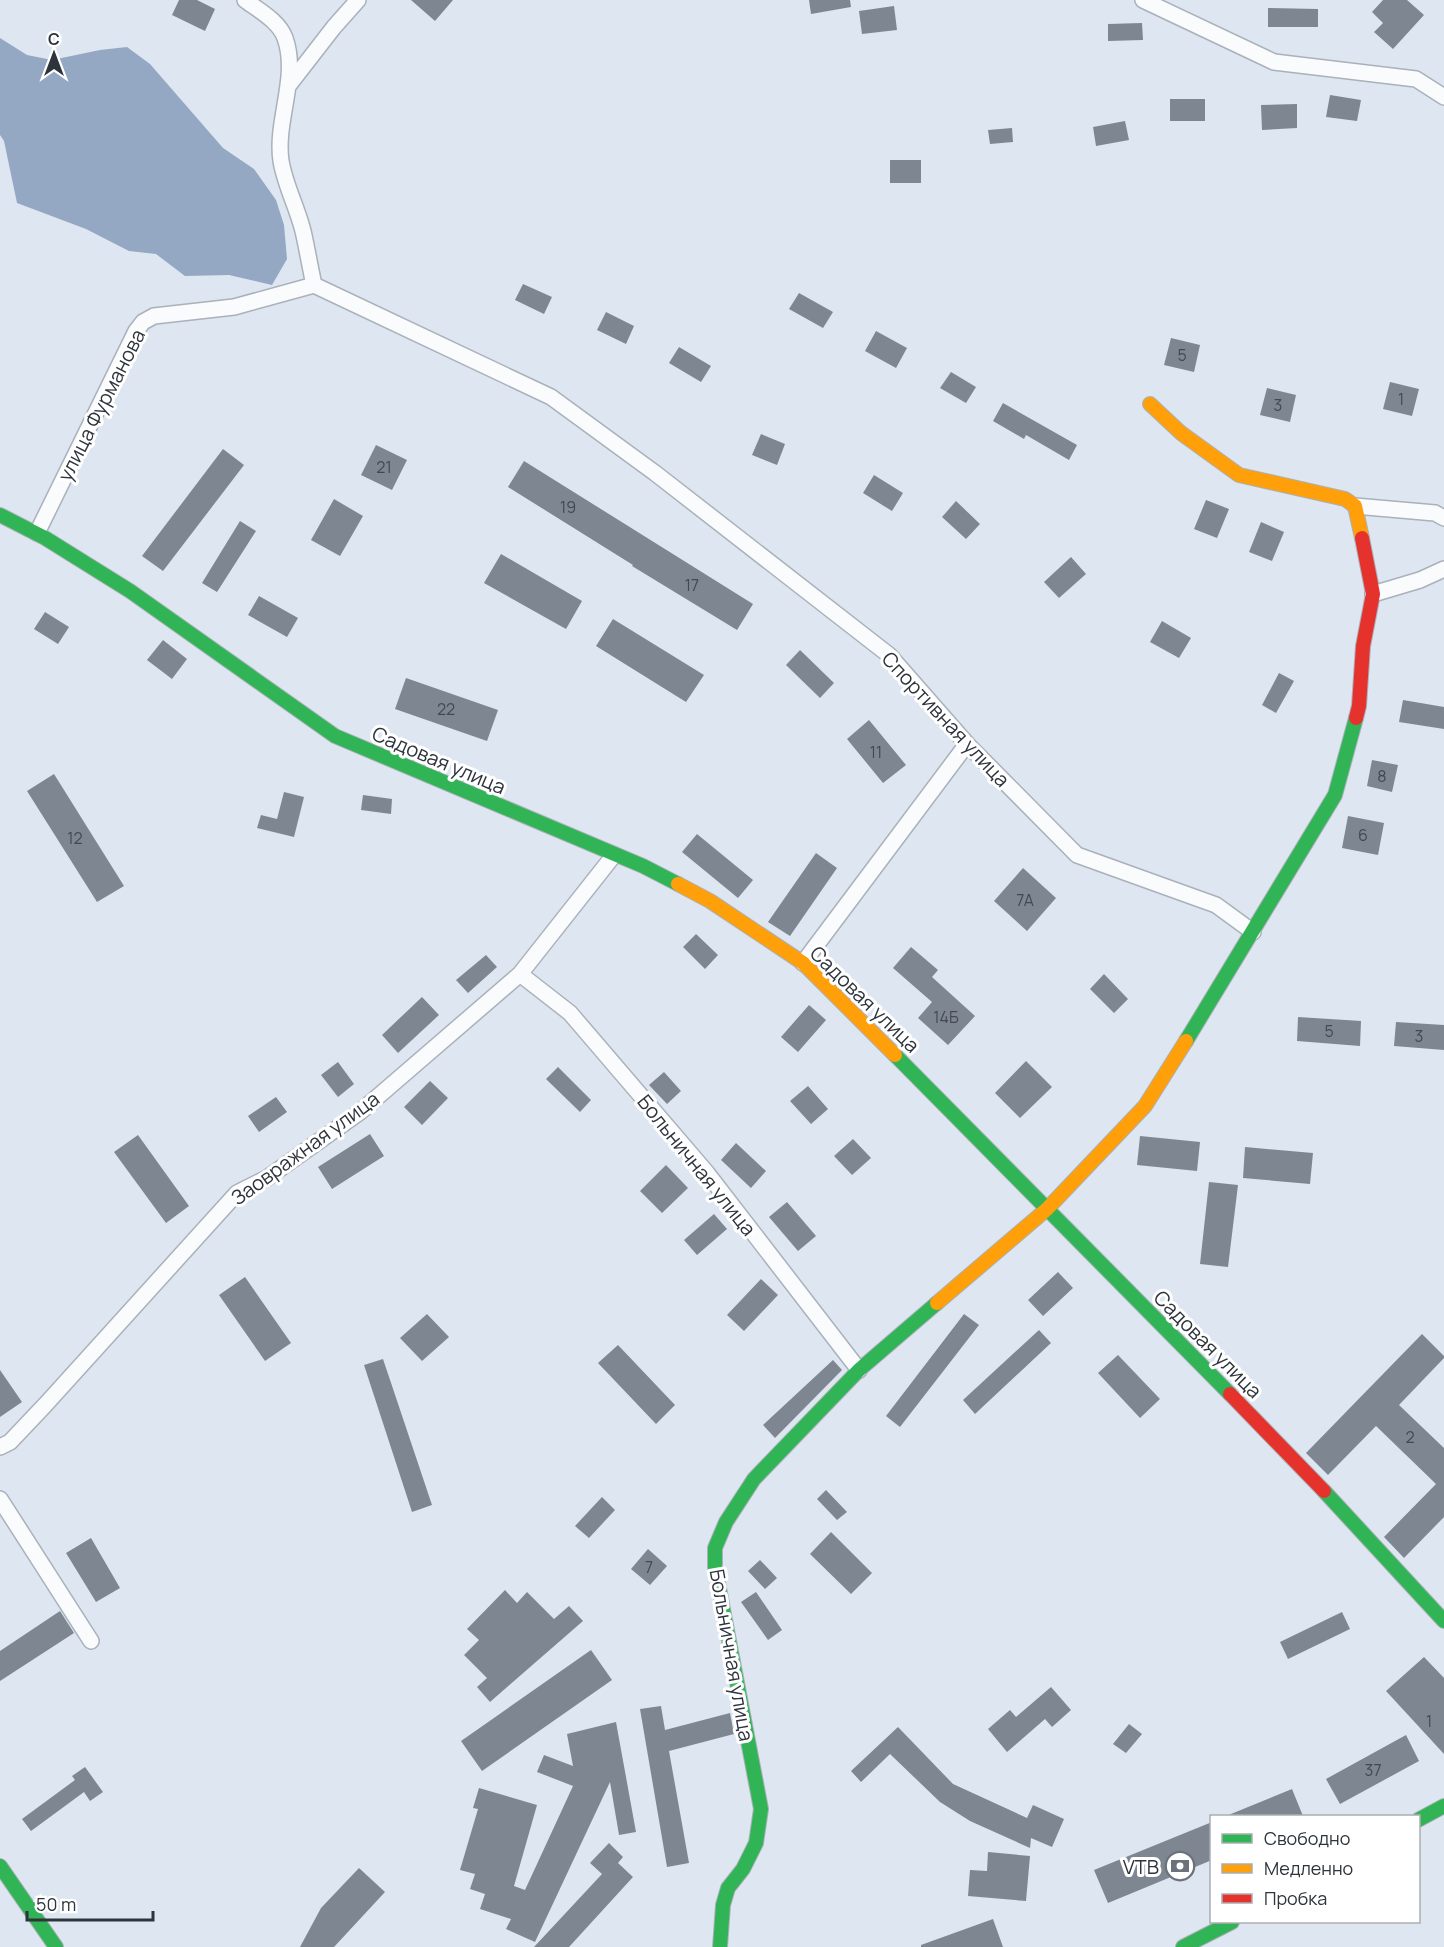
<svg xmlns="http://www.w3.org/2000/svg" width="1444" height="1947" font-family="Manrope,sans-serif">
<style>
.water{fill:#94a8c3}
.building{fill:#7e8791}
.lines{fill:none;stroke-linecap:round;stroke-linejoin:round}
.street-casing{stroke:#aab1b9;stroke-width:18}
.fast-casing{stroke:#aab1b9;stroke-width:16}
.slow-casing{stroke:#aab1b9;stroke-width:16}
.jam-casing{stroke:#aab1b9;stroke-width:16}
.street{stroke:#fafbfd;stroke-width:15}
.fast{stroke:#30b455;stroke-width:14}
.slow{stroke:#ff9f0a;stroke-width:14}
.jam{stroke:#e5322d;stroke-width:14}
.labels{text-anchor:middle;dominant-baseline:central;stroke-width:6;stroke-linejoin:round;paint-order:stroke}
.number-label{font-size:16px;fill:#424950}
.street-label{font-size:20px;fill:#2e343b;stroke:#fff}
.poi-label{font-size:20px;fill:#2e343b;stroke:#fff;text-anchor:end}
</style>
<rect width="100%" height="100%" fill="#dde6f1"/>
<!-- water -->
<path class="water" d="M 0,38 L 27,55 L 52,60 L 100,50 L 127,47 L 150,64 L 223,148 L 254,169 L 276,200 L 284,225 L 287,259 L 272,285 L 229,275 L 185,276 L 156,254 L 129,251 L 86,229 L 17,203 L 4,141 L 0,135 Z"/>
<!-- building -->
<path class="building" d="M 179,0 L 197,0 L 215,9 L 205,31 L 172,15 Z
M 411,0 L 453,0 L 435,21 Z
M 809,0 L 850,0 L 851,7 L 811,14 Z
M 1383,0 L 1407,0 L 1424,15 L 1393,49 L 1374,32 L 1383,23 L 1372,12 Z
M 894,6 L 897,30 L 862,34 L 859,11 Z
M 1268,8 L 1318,9 L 1318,27 L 1268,27 Z
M 1142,23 L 1143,40 L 1108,41 L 1108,24 Z
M 1330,95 L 1361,100 L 1357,121 L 1326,117 Z
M 1170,99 L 1205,99 L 1205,121 L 1170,121 Z
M 1297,104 L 1297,128 L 1262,130 L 1261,105 Z
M 1125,121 L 1129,140 L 1096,146 L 1093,127 Z
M 1012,128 L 1013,142 L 990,144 L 988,130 Z
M 890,160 L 921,160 L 921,183 L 890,183 Z
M 523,284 L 552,297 L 544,314 L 515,300 Z
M 799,293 L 833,312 L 823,328 L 789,309 Z
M 606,312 L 634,326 L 626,344 L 597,330 Z
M 876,331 L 907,348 L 896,368 L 865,351 Z
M 1171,338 L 1200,345 L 1194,372 L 1164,365 Z
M 679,347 L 711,366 L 701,382 L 669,363 Z
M 951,372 L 976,387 L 966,403 L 940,388 Z
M 1390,382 L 1419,389 L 1412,416 L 1383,409 Z
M 1267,388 L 1296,395 L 1290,422 L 1260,415 Z
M 1003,403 L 1077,445 L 1069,460 L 1026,435 L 1024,439 L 993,421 Z
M 761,434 L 785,444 L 777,465 L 752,455 Z
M 376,445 L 407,460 L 392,490 L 361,475 Z
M 223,449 L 244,465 L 163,571 L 142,556 Z
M 524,461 L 753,604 L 737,630 L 632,566 L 633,565 L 508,487 Z
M 874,475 L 903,493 L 892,511 L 863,493 Z
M 334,499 L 363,516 L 340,556 L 311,540 Z
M 1206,500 L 1229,509 L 1217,538 L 1194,529 Z
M 956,501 L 980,524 L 966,539 L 942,517 Z
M 240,521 L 256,531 L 217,592 L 202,583 Z
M 1261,522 L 1284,532 L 1272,561 L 1249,552 Z
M 501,554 L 582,601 L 566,629 L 484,583 Z
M 1071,557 L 1086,574 L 1059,598 L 1044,582 Z
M 259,596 L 298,618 L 287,637 L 248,615 Z
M 45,612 L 69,627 L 58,644 L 34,629 Z
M 613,619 L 704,675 L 686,702 L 596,646 Z
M 1162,621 L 1191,638 L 1179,658 L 1150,642 Z
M 163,640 L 187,659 L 172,679 L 147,660 Z
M 800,650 L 834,683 L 820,698 L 786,665 Z
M 1279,673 L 1294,681 L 1276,713 L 1262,705 Z
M 406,678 L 498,710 L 487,741 L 395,709 Z
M 1403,700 L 1444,707 L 1444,729 L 1399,722 Z
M 869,720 L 906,765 L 883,783 L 847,739 Z
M 1372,760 L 1398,765 L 1392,792 L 1367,786 Z
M 54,774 L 124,886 L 97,902 L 27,791 Z
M 284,792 L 304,797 L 294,837 L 257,828 L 261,815 L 277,819 Z
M 363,795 L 392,799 L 391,814 L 361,810 Z
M 1348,816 L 1384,823 L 1378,855 L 1342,848 Z
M 697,834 L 753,880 L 738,898 L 682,852 Z
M 816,853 L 837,868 L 790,936 L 768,922 Z
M 1023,868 L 1056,898 L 1027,931 L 994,901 Z
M 696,934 L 718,955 L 705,969 L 683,947 Z
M 911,947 L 938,970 L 932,977 L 975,1016 L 948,1045 L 918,1018 L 932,1002 L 893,968 Z
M 486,955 L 497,967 L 468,993 L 456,980 Z
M 1104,974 L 1128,999 L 1114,1013 L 1090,989 Z
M 422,997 L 439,1015 L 398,1053 L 382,1035 Z
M 809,1005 L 826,1020 L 798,1052 L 781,1037 Z
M 1298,1017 L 1361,1021 L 1360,1046 L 1297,1041 Z
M 1396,1022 L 1444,1025 L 1444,1050 L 1394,1046 Z
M 1026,1061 L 1052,1087 L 1020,1118 L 995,1093 Z
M 338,1062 L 354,1084 L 338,1097 L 321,1075 Z
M 558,1067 L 591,1100 L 580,1112 L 546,1079 Z
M 664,1072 L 681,1091 L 667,1104 L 649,1085 Z
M 430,1081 L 448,1098 L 422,1125 L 404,1107 Z
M 808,1086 L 828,1109 L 811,1124 L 790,1101 Z
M 276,1097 L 287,1112 L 259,1132 L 248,1116 Z
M 370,1134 L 384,1156 L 332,1189 L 318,1167 Z
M 138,1135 L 189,1206 L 166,1223 L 114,1152 Z
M 1140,1136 L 1200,1142 L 1197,1171 L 1137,1165 Z
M 853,1139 L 871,1158 L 852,1175 L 834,1156 Z
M 736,1143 L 766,1171 L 751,1188 L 721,1160 Z
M 1245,1147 L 1313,1153 L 1310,1184 L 1243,1178 Z
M 666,1165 L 688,1188 L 662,1213 L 640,1191 Z
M 1209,1182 L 1238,1185 L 1228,1267 L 1200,1264 Z
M 787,1202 L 816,1236 L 798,1251 L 769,1217 Z
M 714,1214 L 727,1229 L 697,1255 L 684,1240 Z
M 1058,1272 L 1073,1288 L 1043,1316 L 1028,1300 Z
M 245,1277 L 291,1343 L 265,1361 L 219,1295 Z
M 761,1279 L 778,1295 L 744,1331 L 727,1315 Z
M 427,1314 L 449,1337 L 422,1361 L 400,1338 Z
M 964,1314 L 979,1325 L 900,1427 L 886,1416 Z
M 1039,1330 L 1051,1343 L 975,1414 L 963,1400 Z
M 1422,1334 L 1444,1356 L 1444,1358 L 1399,1405 L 1444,1448 L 1444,1517 L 1404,1558 L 1384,1537 L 1436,1484 L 1376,1426 L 1328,1475 L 1306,1453 Z
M 618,1345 L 675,1405 L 656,1424 L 598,1363 Z
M 1118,1355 L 1160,1399 L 1140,1418 L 1098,1373 Z
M 383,1359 L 432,1505 L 412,1512 L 364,1365 Z
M 833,1360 L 842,1370 L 775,1438 L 763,1425 Z
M 0,1370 L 22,1402 L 0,1417 Z
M 826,1490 L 847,1512 L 837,1520 L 817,1499 Z
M 602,1497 L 615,1510 L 589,1538 L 575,1526 Z
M 831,1532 L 872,1573 L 851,1594 L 810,1554 Z
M 91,1538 L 120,1588 L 96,1602 L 66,1553 Z
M 648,1549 L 667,1566 L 650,1585 L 631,1569 Z
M 760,1560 L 777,1578 L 765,1589 L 748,1571 Z
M 505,1590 L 517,1603 L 527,1592 L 554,1619 L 569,1606 L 583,1621 L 490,1702 L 477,1687 L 487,1678 L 464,1655 L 479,1640 L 467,1629 Z
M 756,1592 L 782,1630 L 768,1640 L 741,1602 Z
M 60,1611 L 74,1633 L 0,1681 L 0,1651 Z
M 1342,1612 L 1350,1629 L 1288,1659 L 1280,1642 Z
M 591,1650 L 612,1680 L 482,1771 L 461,1741 Z
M 1424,1657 L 1444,1678 L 1444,1754 L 1386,1691 Z
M 1051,1687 L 1071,1710 L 1052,1727 L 1045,1719 L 1007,1752 L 988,1729 L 1010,1710 L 1016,1717 Z
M 661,1706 L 665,1730 L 730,1713 L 734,1734 L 669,1751 L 689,1863 L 667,1867 L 640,1709 Z
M 616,1722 L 636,1832 L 619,1835 L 610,1782 L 535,1942 L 506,1929 L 511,1919 L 480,1909 L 485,1894 L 470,1889 L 475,1874 L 460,1870 L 478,1809 L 473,1808 L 479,1788 L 537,1805 L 514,1886 L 525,1890 L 573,1786 L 537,1772 L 544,1755 L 573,1766 L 567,1734 Z
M 1129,1724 L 1142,1734 L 1126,1753 L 1113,1744 Z
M 898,1727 L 953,1784 L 1027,1818 L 1033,1805 L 1064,1819 L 1052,1847 L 1031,1838 L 1030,1848 L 970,1821 L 940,1802 L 890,1754 L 861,1782 L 851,1771 Z
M 1406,1735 L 1419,1761 L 1340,1804 L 1326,1779 Z
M 85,1767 L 103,1792 L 90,1801 L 84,1792 L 31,1831 L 22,1819 L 75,1780 L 72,1776 Z
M 1292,1789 L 1303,1816 L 1226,1816 Z
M 1212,1822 L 1212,1860 L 1108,1903 L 1094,1870 Z
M 609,1843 L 623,1857 L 618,1863 L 633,1877 L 569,1947 L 534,1947 L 602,1874 L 590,1863 Z
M 988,1852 L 1030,1856 L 1026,1901 L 968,1896 L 970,1870 L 987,1871 Z
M 359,1868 L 385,1892 L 334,1947 L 300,1947 L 321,1908 Z
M 993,1919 L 1003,1947 L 921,1947 L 921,1945 Z"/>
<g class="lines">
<!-- street casing -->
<g class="street-casing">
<path id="street" d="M 1143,0 L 1274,62 L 1416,79 L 1444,97
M 289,85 L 334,27 L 358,0
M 314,285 L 551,397 L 655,473 L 889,655 L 967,744 L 1077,855 L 1216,905 L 1253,932
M 1355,506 L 1435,513 L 1444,518
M 37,533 L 136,331 L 143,322 L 154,316 L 234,307 L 314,285 C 310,267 307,248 303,231 C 297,207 285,185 281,161 C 275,121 299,77 285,38 C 279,21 258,10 245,0
M 1373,594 L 1420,580 L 1444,569
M 803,963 L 967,744
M 520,974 L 570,1013 L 707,1173 L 859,1370
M 0,1447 L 10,1442 L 46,1404 L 237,1193 L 267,1178 L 360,1112 L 520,974 L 614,855
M 0,1499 L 91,1641"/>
</g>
<!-- fast casing -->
<g class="fast-casing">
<path id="fast" d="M 0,515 L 45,538 L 130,591 L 335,736 L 643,866 L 678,884
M 1186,1041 L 1335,795 L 1356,718
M 895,1055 L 1230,1394
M 1324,1491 L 1444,1621
M 1418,1820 L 1444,1806
M 0,1866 L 56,1947
M 720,1947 L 723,1905 L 728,1888 L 743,1869 L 756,1843 L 761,1809 L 715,1567 L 715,1548 L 726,1522 L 754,1479 L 859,1370 L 937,1303
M 1183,1947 L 1232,1922"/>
</g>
<!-- slow casing -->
<g class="slow-casing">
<path id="slow" d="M 1150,404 L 1181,433 L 1239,475 L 1345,499 L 1355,506 L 1362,538
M 678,884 L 710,901 L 803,963 L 895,1055
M 937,1303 L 1047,1209 L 1145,1106 L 1186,1041"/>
</g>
<!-- jam casing -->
<g class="jam-casing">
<path id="jam" d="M 1356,718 L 1359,706 L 1363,646 L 1373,594 L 1362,538
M 1230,1394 L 1324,1491"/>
</g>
<!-- street -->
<use href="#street" class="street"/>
<!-- fast -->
<use href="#fast" class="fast"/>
<!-- slow -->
<use href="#slow" class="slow"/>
<!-- jam -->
<use href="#jam" class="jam"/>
</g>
<!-- icons -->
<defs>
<g id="bank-ring" transform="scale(1.5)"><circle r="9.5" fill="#fff" stroke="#6b727b" stroke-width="1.5"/><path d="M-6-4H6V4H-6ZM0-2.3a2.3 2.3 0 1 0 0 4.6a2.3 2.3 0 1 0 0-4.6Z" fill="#6b727b"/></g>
</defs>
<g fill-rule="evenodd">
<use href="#bank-ring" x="1180" y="1866"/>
</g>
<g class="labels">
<!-- number labels -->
<g class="number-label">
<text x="1182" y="355">5</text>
<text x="1401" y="399">1</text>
<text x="1278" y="405">3</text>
<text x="384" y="467">21</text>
<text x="568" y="507">19</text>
<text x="692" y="585">17</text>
<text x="446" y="709">22</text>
<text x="876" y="752">11</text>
<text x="1382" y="776">8</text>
<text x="1363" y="835">6</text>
<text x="75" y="838">12</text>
<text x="1025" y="900">7А</text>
<text x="946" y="1017">14Б</text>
<text x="1329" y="1031">5</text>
<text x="1419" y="1036">3</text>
<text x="1410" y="1437">2</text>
<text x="649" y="1567">7</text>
<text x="1429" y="1721">1</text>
<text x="1373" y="1770">37</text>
</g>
<!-- street labels -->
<g class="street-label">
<text transform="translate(101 405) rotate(-63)">улица Фурманова</text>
<text transform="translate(946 719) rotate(47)">Спортивная улица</text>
<text transform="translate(439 760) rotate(23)">Садовая улица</text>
<text transform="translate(865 999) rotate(44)">Садовая улица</text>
<text transform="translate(305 1148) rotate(-36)">Заовражная улица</text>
<text transform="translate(697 1165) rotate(51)">Больничная улица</text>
<text transform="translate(1208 1344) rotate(45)">Садовая улица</text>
<text transform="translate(732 1655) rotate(80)">Больничная улица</text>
</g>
<!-- poi labels -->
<g class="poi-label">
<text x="1159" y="1866">VTB</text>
</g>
</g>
<!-- legend -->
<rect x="1210" y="1815" width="210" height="108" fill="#ffffff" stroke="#abaeb1" stroke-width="1.5"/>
<rect x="1222" y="1834" width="30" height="9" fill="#30b455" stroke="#abaeb1" stroke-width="1.5"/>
<text x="1264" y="1845" font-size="18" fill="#2e343b">Свободно</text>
<rect x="1222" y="1864" width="30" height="9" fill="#ff9f0a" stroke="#abaeb1" stroke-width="1.5"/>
<text x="1264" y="1875" font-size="18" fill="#2e343b">Медленно</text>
<rect x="1222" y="1894" width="30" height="9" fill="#e5322d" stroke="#abaeb1" stroke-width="1.5"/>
<text x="1264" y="1905" font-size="18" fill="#2e343b">Пробка</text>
<!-- north arrow -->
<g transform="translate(54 54)" stroke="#ffffff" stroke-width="4.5" paint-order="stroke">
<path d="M0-4.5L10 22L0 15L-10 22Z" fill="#2e343b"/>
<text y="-9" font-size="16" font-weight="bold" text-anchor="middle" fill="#2e343b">С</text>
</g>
<!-- scale -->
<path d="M27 1911v9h126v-9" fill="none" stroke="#2e343b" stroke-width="3"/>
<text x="36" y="1911" font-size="18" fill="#2e343b" stroke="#ffffff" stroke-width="4.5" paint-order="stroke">50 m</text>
</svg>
